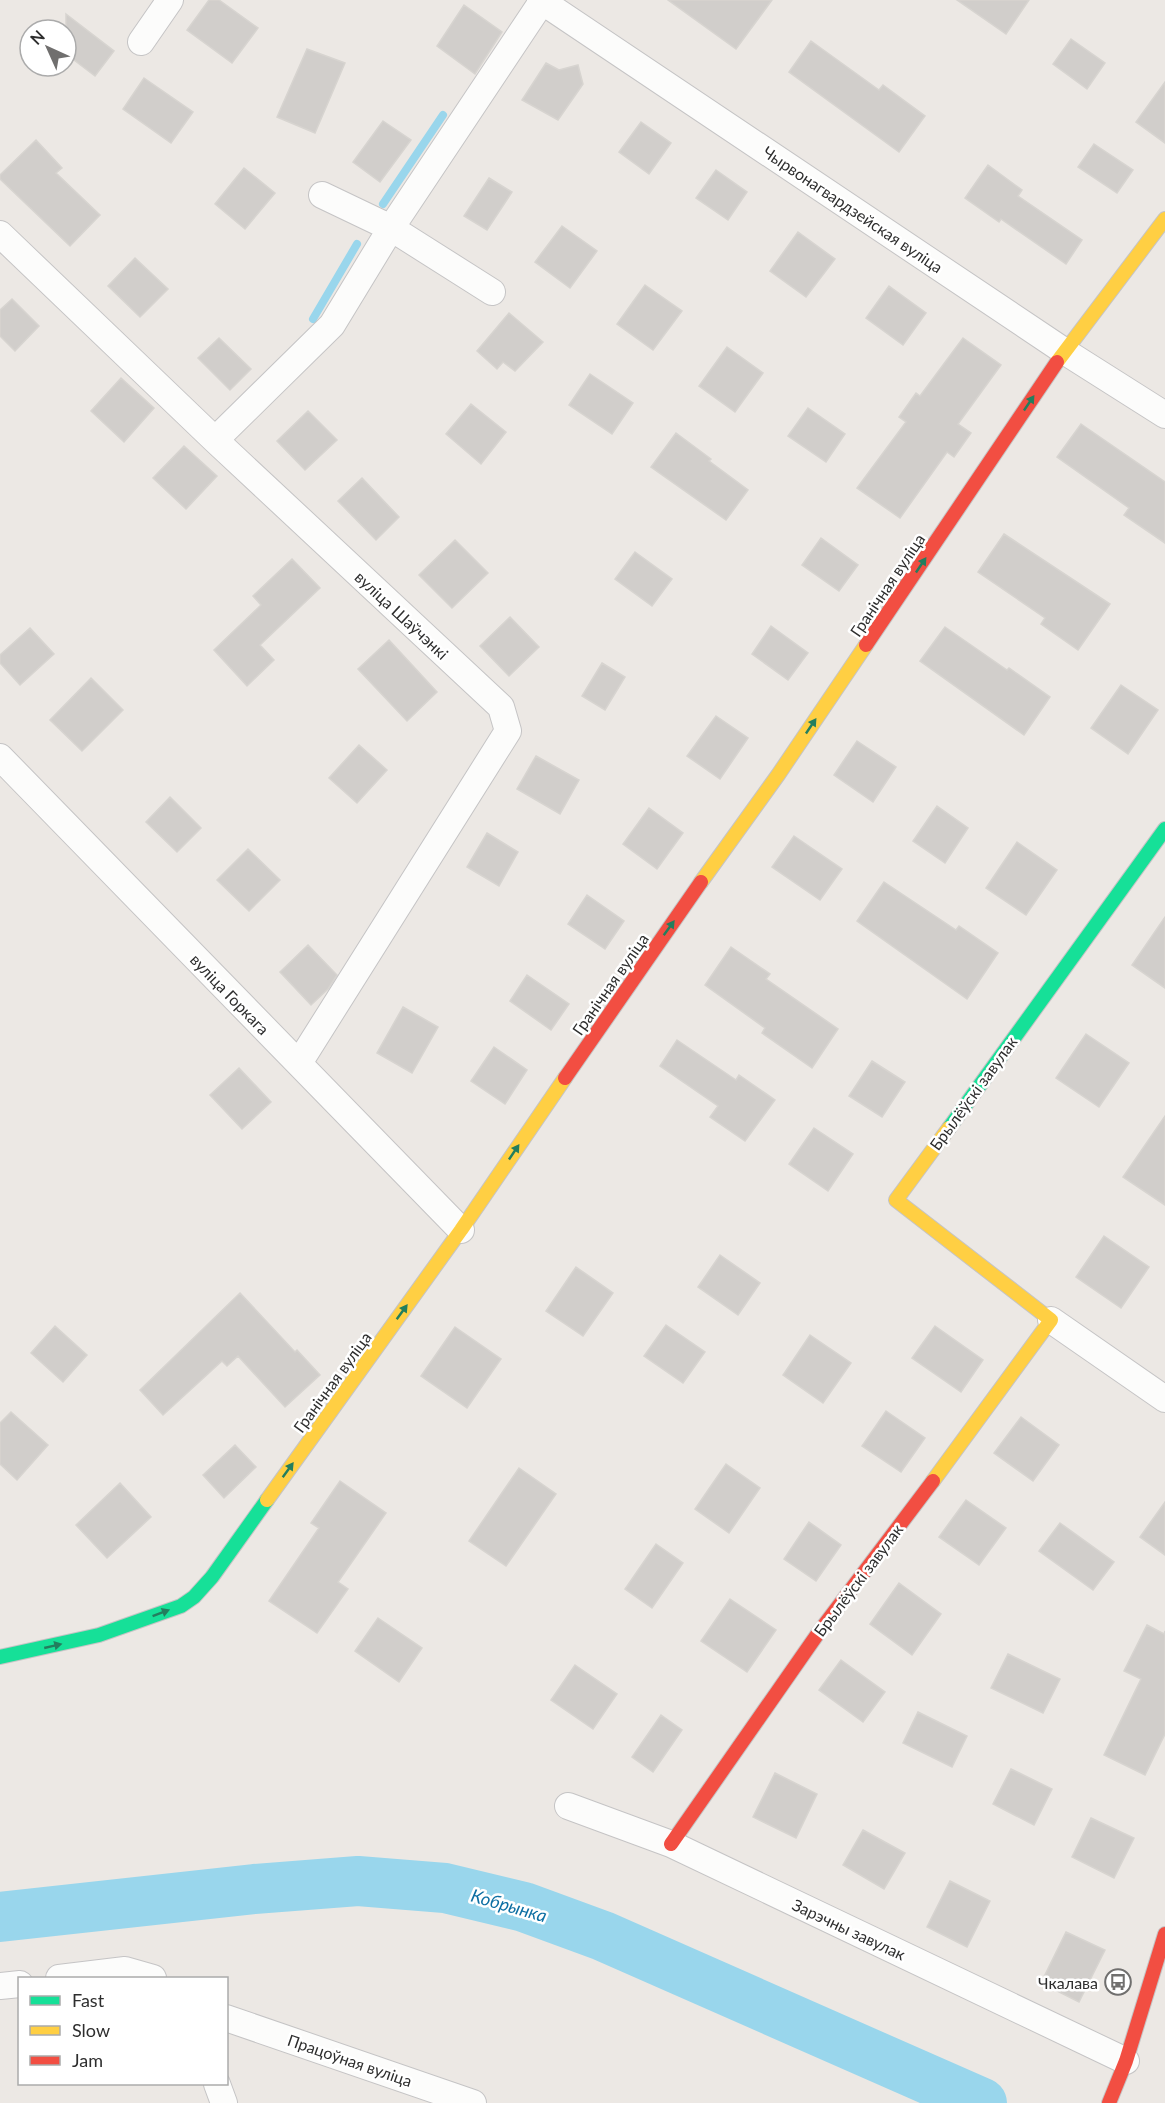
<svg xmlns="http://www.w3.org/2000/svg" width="1165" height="2103" font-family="Lato,sans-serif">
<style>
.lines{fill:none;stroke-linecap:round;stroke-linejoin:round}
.stream{stroke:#99d6ec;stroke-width:8}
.river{stroke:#99d6ec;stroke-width:50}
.building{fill:#d1cecb;stroke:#d7d4d0;stroke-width:1.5}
.street-casing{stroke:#c5c4c5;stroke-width:28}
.fast-casing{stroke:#c5c4c5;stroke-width:16}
.slow-casing{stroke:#c5c4c5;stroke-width:16}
.jam-casing{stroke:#c5c4c5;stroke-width:16}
.street{stroke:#fcfcfb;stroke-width:26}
.fast{stroke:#16e098;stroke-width:14}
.slow{stroke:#ffcf43;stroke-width:14}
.jam{stroke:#f24e42;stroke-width:14}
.oneway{fill:#237e5e}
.labels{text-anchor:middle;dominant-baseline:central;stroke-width:5;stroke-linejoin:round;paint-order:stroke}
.street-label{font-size:16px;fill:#2e2e2e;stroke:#fff}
.poi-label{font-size:16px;fill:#2e2e2e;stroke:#fff;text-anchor:end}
.water-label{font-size:18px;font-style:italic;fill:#0d6fa3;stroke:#fff}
</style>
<rect width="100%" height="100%" fill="#ece8e4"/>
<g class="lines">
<!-- stream -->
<path class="stream" d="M 383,204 L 443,115
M 313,319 L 357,244"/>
<!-- river -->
<path class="river" d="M 0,1917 L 254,1889 L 358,1881 L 445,1888 L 524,1907 L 603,1936 L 982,2103"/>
</g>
<!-- building -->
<path class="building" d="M 209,0 L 219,0 L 258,28 L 232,63 L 187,30 Z
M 668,0 L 772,0 L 736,49 Z
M 957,0 L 1029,0 L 1006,34 Z
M 464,5 L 502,32 L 475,74 L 437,46 Z
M 66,14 L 114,51 L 95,76 L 66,54 Z
M 1071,39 L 1105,63 L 1087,89 L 1053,64 Z
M 811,41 L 879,90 L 883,85 L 925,116 L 899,152 L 789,72 Z
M 307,49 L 345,63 L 315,133 L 277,117 Z
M 546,63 L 559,70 L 578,65 L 583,84 L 558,120 L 522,100 Z
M 144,78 L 193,112 L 171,143 L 123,109 Z
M 1165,82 L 1165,143 L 1136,122 Z
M 383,121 L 411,140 L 380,182 L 353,162 Z
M 641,122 L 671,143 L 649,174 L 619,152 Z
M 36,140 L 62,168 L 56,173 L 100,215 L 70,246 L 0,179 L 0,175 Z
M 1094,144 L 1133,170 L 1117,193 L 1078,167 Z
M 988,165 L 1022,190 L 1018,196 L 1082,240 L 1066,264 L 1001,219 L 999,222 L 965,198 Z
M 244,168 L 275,193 L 245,229 L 215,204 Z
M 716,170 L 747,192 L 728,220 L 696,198 Z
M 489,178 L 512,192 L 487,230 L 464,216 Z
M 562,226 L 597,251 L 570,288 L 535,262 Z
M 798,232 L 835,259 L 806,297 L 770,271 Z
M 135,258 L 168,289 L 140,317 L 108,286 Z
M 645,285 L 682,311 L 653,350 L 617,324 Z
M 889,286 L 926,313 L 903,345 L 866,318 Z
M 12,299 L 39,326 L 15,351 L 0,336 L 0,310 Z
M 509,313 L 543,342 L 515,371 L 503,362 L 497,369 L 477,351 Z
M 219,338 L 251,369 L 230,390 L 198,358 Z
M 963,338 L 1001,365 L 958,424 L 971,433 L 954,457 L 947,452 L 900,518 L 857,488 L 906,422 L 899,417 L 916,393 L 920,396 Z
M 727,347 L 763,373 L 735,412 L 699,386 Z
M 590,374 L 633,403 L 612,434 L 569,405 Z
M 121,378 L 154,408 L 124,442 L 91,411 Z
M 471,404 L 506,432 L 481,464 L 446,434 Z
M 808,408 L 845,434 L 826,462 L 788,436 Z
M 308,411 L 337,440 L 305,470 L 277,441 Z
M 1081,424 L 1165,482 L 1165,543 L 1124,515 L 1129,508 L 1057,457 Z
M 676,433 L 711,459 L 709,461 L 748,490 L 726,520 L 651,467 Z
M 184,446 L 217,476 L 186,509 L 153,478 Z
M 362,478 L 399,517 L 376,540 L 338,501 Z
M 1004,534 L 1110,604 L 1078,650 L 1041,624 L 1045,618 L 978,572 Z
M 821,538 L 858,565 L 839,591 L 802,565 Z
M 455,540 L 488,573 L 452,608 L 419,575 Z
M 635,552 L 672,579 L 652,606 L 615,579 Z
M 292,559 L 320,588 L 260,645 L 274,660 L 247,686 L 214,650 L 261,605 L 253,596 Z
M 510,617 L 539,647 L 509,676 L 480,646 Z
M 771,626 L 808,653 L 788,680 L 752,654 Z
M 945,627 L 1007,670 L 1009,668 L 1050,697 L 1024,735 L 920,661 Z
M 30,628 L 54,654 L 20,685 L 0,663 L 0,655 Z
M 389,640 L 437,692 L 407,721 L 358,669 Z
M 602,663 L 625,677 L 605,710 L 582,696 Z
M 91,678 L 123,710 L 82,751 L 50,720 Z
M 1121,685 L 1158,710 L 1128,754 L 1091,728 Z
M 716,716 L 748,738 L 720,779 L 687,756 Z
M 857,741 L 896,767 L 873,802 L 834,775 Z
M 359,745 L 387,770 L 357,803 L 329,778 Z
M 536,756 L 579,780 L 560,814 L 517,789 Z
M 170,797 L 201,828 L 177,852 L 146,822 Z
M 937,806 L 968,828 L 945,863 L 913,841 Z
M 649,808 L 683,833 L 657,869 L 623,844 Z
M 487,833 L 518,852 L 499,886 L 467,867 Z
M 794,836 L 842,869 L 820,900 L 772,867 Z
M 1017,842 L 1057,870 L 1026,915 L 986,888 Z
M 248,849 L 280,880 L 249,911 L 217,880 Z
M 884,882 L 956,930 L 959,926 L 998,953 L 967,999 L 857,921 Z
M 587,895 L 624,921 L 605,949 L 568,924 Z
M 1165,917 L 1165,988 L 1132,965 Z
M 308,945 L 337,975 L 328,989 L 311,1005 L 280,972 Z
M 731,947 L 770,974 L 766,979 L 838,1029 L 812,1068 L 762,1033 L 765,1028 L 705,985 Z
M 527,975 L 569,1004 L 551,1030 L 510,1001 Z
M 403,1007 L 438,1027 L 412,1073 L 377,1053 Z
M 1086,1034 L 1129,1063 L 1099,1107 L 1056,1078 Z
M 677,1040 L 736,1080 L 739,1075 L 775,1100 L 745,1141 L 710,1117 L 718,1106 L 660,1066 Z
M 494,1047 L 527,1070 L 505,1104 L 471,1081 Z
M 872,1061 L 905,1082 L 882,1117 L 849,1096 Z
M 239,1068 L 271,1102 L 242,1129 L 210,1095 Z
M 1165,1116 L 1165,1205 L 1123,1177 Z
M 814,1128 L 853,1154 L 828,1191 L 789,1164 Z
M 1104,1236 L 1149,1267 L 1121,1308 L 1076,1277 Z
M 720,1255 L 760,1283 L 738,1315 L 698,1287 Z
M 576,1267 L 613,1293 L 583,1336 L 546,1311 Z
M 240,1293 L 295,1352 L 297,1350 L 320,1375 L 285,1407 L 238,1356 L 227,1366 L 222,1361 L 163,1415 L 140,1390 Z
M 666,1325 L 705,1352 L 683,1383 L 644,1356 Z
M 55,1326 L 87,1355 L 63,1382 L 31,1353 Z
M 935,1326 L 983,1360 L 961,1392 L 912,1358 Z
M 455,1327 L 501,1359 L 467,1408 L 421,1376 Z
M 810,1335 L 851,1363 L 823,1403 L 783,1375 Z
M 886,1411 L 925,1438 L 901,1472 L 862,1446 Z
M 11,1412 L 48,1445 L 17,1480 L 0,1464 L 0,1423 Z
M 1021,1417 L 1059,1445 L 1033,1481 L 994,1453 Z
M 235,1445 L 256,1467 L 224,1498 L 203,1475 Z
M 726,1464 L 760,1488 L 729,1533 L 695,1509 Z
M 519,1468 L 556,1494 L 506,1566 L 469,1541 Z
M 340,1481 L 386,1513 L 338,1582 L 348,1589 L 317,1633 L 269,1601 L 319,1528 L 311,1523 Z
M 120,1483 L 151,1517 L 107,1558 L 76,1525 Z
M 966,1500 L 1006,1528 L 979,1565 L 939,1537 Z
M 1165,1502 L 1165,1555 L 1140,1537 Z
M 809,1522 L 841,1545 L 816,1581 L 784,1559 Z
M 1060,1523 L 1114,1562 L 1093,1590 L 1039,1551 Z
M 656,1544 L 683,1563 L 652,1608 L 625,1589 Z
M 899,1583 L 941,1614 L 912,1655 L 870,1624 Z
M 730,1599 L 776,1630 L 747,1672 L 701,1641 Z
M 378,1618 L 422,1648 L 399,1682 L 355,1651 Z
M 1147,1625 L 1164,1634 L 1165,1631 L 1165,1734 L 1145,1775 L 1104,1755 L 1141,1679 L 1124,1671 Z
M 1008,1654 L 1060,1679 L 1043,1713 L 991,1688 Z
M 841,1660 L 885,1692 L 863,1722 L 819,1690 Z
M 575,1665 L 617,1694 L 593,1729 L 551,1700 Z
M 918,1712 L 967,1736 L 952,1767 L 903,1743 Z
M 661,1715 L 682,1730 L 653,1772 L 632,1757 Z
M 1011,1769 L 1052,1789 L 1034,1825 L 993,1804 Z
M 775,1773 L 817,1794 L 796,1838 L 753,1817 Z
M 1091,1818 L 1134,1838 L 1114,1878 L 1072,1857 Z
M 863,1830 L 905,1853 L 884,1889 L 843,1865 Z
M 950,1881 L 990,1901 L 967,1947 L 927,1927 Z
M 1066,1932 L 1105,1950 L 1079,2002 L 1041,1983 Z"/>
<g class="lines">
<!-- street casing -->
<g class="street-casing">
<path id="street" d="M 540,0 L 1064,351 L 1165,415
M 141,42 L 170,0
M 322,195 L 391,228 L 492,292
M 0,234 L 215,440 L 501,707 L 508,731 L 299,1063
M 215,440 L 332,325 L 391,228 L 543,0
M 0,757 L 461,1230
M 1051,1320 L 1165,1399
M 568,1806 L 671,1844 L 1126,2061
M 59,1978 L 125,1970 L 153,1978
M 0,1986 L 20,1984
M 226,2018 L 473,2103
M 217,2084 L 224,2103"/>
</g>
<!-- fast casing -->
<g class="fast-casing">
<path id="fast" d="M 949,1128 L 1165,829
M 0,1657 L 99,1635 L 181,1606 L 194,1597 L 212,1577 L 267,1500"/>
</g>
<!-- slow casing -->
<g class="slow-casing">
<path id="slow" d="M 1057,362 L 1165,219
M 701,882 L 778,775 L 866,645
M 933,1481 L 1051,1320 L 896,1200 L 949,1128
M 267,1500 L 461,1230 L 565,1078"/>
</g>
<!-- jam casing -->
<g class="jam-casing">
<path id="jam" d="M 866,645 L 1057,362
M 565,1078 L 701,882
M 671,1844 L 819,1632 L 933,1481
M 1109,2103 L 1126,2061 L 1165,1934"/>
</g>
<!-- street -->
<use href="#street" class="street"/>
<!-- fast -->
<use href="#fast" class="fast"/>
<!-- slow -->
<use href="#slow" class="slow"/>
<!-- jam -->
<use href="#jam" class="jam"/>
</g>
<!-- one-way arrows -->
<defs><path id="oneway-solid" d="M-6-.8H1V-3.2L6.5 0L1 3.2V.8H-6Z" transform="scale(1.5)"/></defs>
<g class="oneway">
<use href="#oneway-solid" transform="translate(1029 403) rotate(-56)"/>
<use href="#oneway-solid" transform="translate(921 565) rotate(-56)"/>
<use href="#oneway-solid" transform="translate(811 726) rotate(-56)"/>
<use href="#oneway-solid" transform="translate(669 928) rotate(-54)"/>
<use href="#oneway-solid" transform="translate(514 1152) rotate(-56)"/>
<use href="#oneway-solid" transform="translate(402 1312) rotate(-54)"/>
<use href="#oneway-solid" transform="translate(288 1470) rotate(-54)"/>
<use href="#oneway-solid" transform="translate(161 1613) rotate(-21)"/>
<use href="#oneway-solid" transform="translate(53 1646) rotate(-13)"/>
</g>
<!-- icons -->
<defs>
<g id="bus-ring" transform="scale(1.35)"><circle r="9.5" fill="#fff" stroke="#706f6e" stroke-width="1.5"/><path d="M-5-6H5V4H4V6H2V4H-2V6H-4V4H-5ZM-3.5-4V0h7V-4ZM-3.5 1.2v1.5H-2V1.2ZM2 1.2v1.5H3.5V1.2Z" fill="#706f6e"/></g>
</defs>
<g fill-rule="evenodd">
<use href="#bus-ring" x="1118" y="1982"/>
</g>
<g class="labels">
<!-- street labels -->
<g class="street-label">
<text transform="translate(853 209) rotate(34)">Чырвонагвардзейская вуліца</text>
<text transform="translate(887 585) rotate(-56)">Гранічная вуліца</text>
<text transform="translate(402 615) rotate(43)">вуліца Шаўчэнкі</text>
<text transform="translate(610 984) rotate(-55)">Гранічная вуліца</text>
<text transform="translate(230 994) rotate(46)">вуліца Горкага</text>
<text transform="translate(973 1093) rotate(-54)">Брылёўскі завулак</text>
<text transform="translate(332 1382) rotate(-54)">Гранічная вуліца</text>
<text transform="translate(858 1580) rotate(-53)">Брылёўскі завулак</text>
<text transform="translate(849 1929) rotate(25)">Зарэчны завулак</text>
<text transform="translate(350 2060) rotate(19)">Працоўная вуліца</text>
</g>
<!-- poi labels -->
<g class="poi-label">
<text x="1098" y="1982">Чкалава</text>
</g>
<!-- water labels -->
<g class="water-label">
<text transform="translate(509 1905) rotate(16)">Кобрынка</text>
</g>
</g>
<!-- legend -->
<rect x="18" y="1977" width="210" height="108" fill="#ffffff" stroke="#ababab" stroke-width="1.5"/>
<rect x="30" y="1996" width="30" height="9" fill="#16e098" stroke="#ababab" stroke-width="1.5"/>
<text x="72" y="2007" font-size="18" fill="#2e2e2e">Fast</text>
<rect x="30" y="2026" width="30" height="9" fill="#ffcf43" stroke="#ababab" stroke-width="1.5"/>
<text x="72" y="2037" font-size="18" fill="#2e2e2e">Slow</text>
<rect x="30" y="2056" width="30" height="9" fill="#f24e42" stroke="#ababab" stroke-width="1.5"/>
<text x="72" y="2067" font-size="18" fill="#2e2e2e">Jam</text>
<!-- north arrow -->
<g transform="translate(48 48) rotate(315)"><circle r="28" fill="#ffffff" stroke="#ababab" stroke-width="1.5"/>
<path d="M0-4.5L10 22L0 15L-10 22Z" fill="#706f6e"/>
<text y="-9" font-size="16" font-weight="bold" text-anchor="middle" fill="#2e2e2e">N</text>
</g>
</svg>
